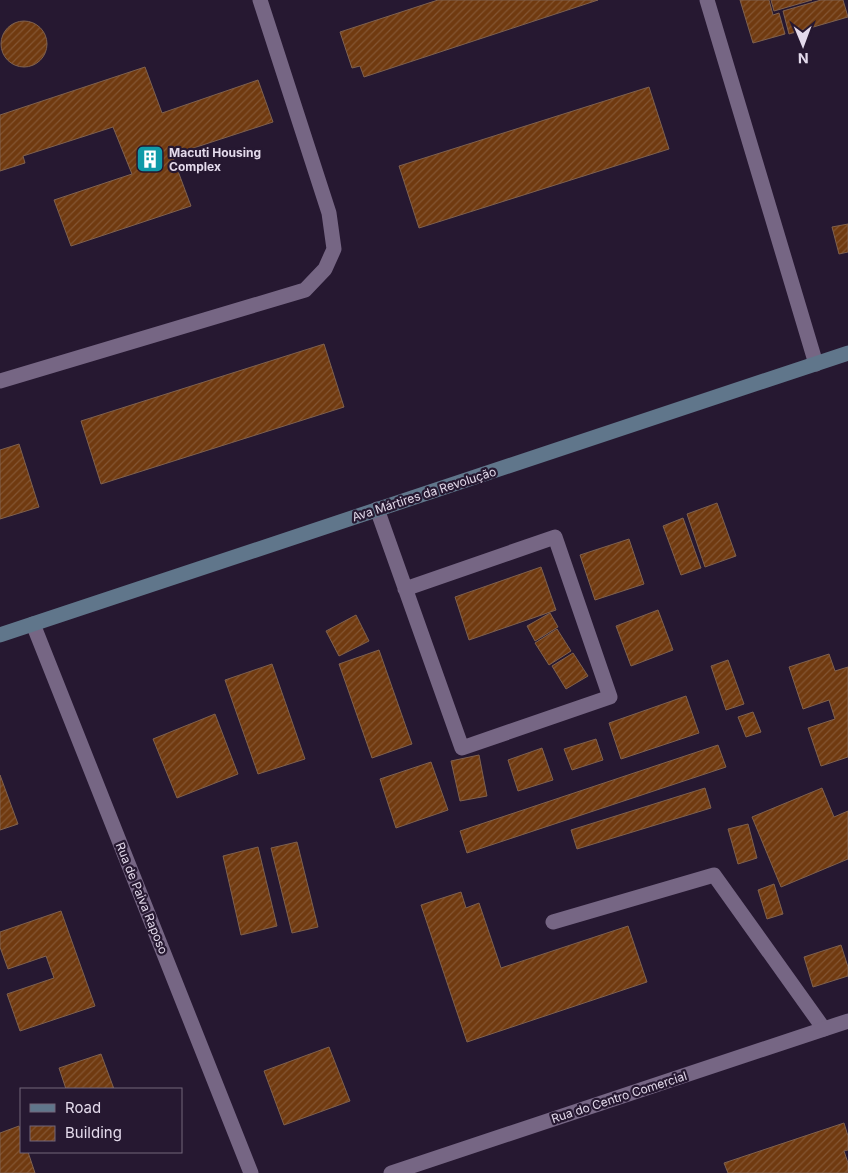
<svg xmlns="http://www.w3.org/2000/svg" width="848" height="1173" font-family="Inter,sans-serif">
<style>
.building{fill:url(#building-hatch);stroke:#7f614e}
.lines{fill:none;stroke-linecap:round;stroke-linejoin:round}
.lane{stroke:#766684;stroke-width:15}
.street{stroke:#766684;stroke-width:15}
.secondary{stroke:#60768b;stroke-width:15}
.labels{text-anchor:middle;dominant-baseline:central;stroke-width:4.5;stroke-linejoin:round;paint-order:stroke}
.poi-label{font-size:12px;font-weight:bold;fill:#e3daeb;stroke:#261831;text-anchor:start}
.street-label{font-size:12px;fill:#e3daeb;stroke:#261831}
</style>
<defs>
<pattern id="building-hatch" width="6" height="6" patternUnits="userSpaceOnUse" patternTransform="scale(1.25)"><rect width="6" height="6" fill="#703a10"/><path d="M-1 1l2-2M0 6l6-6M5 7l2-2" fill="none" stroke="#845633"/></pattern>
</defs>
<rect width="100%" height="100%" fill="#261831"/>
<!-- building -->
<path class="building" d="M 438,0 L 598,0 L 364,77 L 360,66 L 352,68 L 340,32 Z
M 740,0 L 769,0 L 773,15 L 779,13 L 785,34 L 753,43 Z
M 771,0 L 812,0 L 774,11 Z
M 821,0 L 843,0 L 848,17 L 789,34 L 783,11 Z
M1 44a23 23 0 1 1 46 0a23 23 0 1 1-46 0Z
M 145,67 L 162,113 L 258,80 L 273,122 L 172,155 L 191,206 L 71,246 L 54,200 L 132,174 L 113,127 L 23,156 L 25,163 L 0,171 L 0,115 Z
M 649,87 L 669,149 L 419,228 L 399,166 Z
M 848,224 L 848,252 L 839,254 L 832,227 Z
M 324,344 L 344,407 L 101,484 L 81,421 Z
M 19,444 L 39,507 L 0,519 L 0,450 Z
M 717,503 L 736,556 L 705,567 L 687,514 Z
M 683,518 L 701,568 L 681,575 L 663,526 Z
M 629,539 L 644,584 L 595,600 L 580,555 Z
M 541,567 L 556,610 L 469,640 L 455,597 Z
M 658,610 L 673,650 L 631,666 L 616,626 Z
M 550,613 L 558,627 L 535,641 L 527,626 Z
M 356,615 L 369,641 L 339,656 L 326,631 Z
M 557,629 L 571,651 L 549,665 L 535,643 Z
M 379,650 L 412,744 L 372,758 L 339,664 Z
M 573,653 L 588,676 L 566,689 L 552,666 Z
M 829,654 L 835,671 L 848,667 L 848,757 L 821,766 L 808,728 L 835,719 L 829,700 L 803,709 L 789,667 Z
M 728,660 L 744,704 L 726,710 L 711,666 Z
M 272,664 L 305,759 L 258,774 L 225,680 Z
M 686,696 L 699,733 L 621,759 L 609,723 Z
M 753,712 L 761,732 L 746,737 L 738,717 Z
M 215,714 L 238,774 L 177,798 L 153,739 Z
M 596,739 L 603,760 L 572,770 L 564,749 Z
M 718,745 L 726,767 L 467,853 L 460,831 Z
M 542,748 L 553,780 L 518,791 L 508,760 Z
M 479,755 L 487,796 L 460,801 L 451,761 Z
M 431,762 L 448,810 L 396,828 L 380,779 Z
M 0,775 L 18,824 L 0,830 Z
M 705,788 L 711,808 L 577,849 L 571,830 Z
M 822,788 L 834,817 L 848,811 L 848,859 L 781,887 L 752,817 Z
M 748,824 L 757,858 L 738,864 L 728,829 Z
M 297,842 L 318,927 L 292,933 L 271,848 Z
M 258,847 L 277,926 L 241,935 L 223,856 Z
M 774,884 L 783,914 L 767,919 L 758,890 Z
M 461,892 L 466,908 L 479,903 L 501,968 L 628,926 L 647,982 L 467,1042 L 421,905 Z
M 61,911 L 95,1006 L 20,1031 L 7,994 L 54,978 L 46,956 L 8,969 L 0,947 L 0,932 Z
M 841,945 L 848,967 L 848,976 L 813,987 L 804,957 Z
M 329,1047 L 350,1101 L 284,1125 L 264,1071 Z
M 101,1054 L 114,1089 L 66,1089 L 59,1068 Z
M 844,1123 L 848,1136 L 848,1150 L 844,1151 L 848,1163 L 848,1173 L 728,1173 L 724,1163 Z
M 19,1126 L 21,1134 L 21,1152 L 28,1152 L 35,1173 L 0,1173 L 0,1133 Z"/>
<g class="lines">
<!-- lane -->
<path class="lane" d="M 0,381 L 305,290 L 325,269 L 334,249 L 329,213 L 260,0
M 377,509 L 462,748 L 610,697 L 555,537 L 405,589
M 553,922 L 714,875 L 824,1029"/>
<!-- street -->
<path class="street" d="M 707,0 L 816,364
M 33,624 L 251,1173
M 391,1173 L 848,1021"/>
<!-- secondary -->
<path class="secondary" d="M 0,635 L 848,353"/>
</g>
<!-- icons -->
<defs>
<g id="building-square" transform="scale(1.4375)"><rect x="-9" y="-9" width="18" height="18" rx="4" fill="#0f9aa8" stroke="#261831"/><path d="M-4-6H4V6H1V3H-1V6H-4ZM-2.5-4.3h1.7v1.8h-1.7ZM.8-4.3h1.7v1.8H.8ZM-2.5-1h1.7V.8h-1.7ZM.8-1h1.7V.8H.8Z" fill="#fff"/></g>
</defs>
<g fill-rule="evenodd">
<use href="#building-square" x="150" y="159"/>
</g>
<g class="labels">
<!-- poi labels -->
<g class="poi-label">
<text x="169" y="152">Macuti Housing<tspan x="169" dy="14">Complex</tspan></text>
</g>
<!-- street labels -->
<g class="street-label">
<text transform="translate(424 494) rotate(-18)">Ava Mártires da Revolução</text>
<text transform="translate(142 898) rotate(68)">Rua de Paiva Raposo</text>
<text transform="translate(619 1097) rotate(-18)">Rua do Centro Comercial</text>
</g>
</g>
<!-- legend -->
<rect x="20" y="1088" width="162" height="65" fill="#261831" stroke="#72667b"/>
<rect x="30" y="1104" width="25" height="8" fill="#60768b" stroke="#72667b"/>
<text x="65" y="1113" font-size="15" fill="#e3daeb">Road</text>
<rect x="30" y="1126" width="25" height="15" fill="url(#building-hatch)" stroke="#72667b"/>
<text x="65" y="1138" font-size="15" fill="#e3daeb">Building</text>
<!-- north arrow -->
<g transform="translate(803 45) rotate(179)" stroke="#261831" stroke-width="4" paint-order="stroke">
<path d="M0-4L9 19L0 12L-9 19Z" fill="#e3daeb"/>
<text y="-8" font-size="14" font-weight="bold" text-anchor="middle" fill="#e3daeb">N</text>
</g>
</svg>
